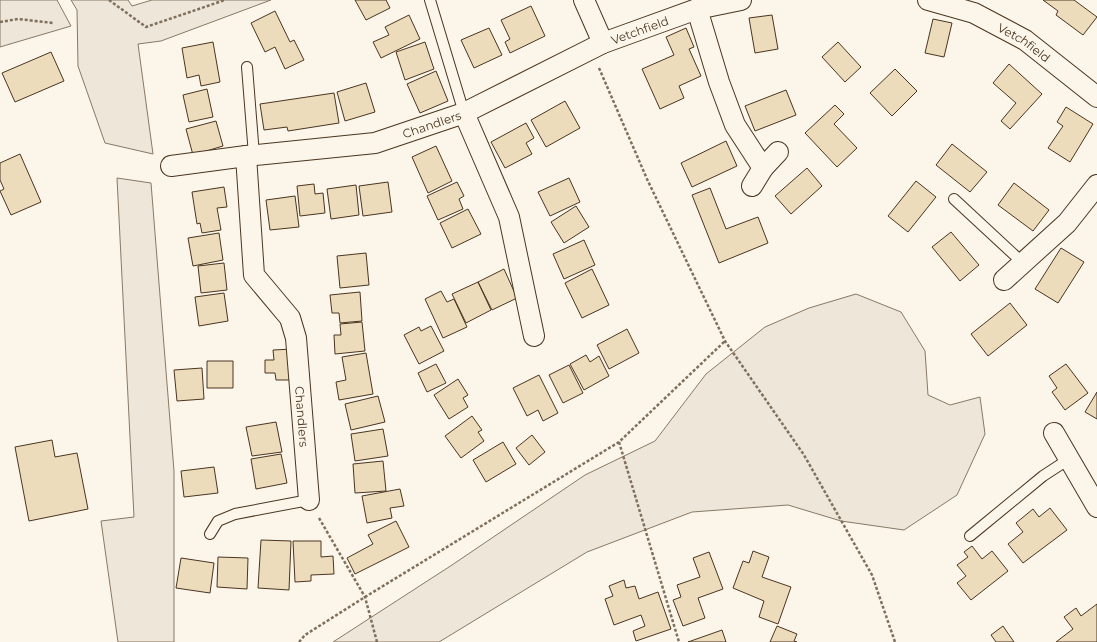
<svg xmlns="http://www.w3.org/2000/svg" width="1097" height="642" font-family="Montserrat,sans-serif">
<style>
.green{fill:#ede6d9;stroke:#887966}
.building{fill:#ecdcbc;stroke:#4a3520}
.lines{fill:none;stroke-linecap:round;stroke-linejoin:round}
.service-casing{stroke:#4a3520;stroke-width:12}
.minor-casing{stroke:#4a3520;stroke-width:22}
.path{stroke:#7f6f5c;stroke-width:2.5;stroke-dasharray:3 2;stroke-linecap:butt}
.service{stroke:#fbf6e9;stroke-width:10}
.minor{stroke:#fbf6e9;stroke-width:20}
.labels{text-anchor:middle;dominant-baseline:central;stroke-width:3;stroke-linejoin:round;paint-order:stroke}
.street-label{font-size:12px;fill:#4a3520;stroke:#fbf6e9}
</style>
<rect width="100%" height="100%" fill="#fbf6e9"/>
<!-- green -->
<path class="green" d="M 0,0 L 57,0 L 71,26 L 0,47 Z
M 71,0 L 128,0 L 132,6 L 152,0 L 271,0 L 161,41 L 138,44 L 153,154 L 105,143 L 78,66 L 77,10 Z
M 117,178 L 151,183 L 174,471 L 174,642 L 118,642 L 101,521 L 134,517 Z
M 856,294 L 901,312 L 925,351 L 928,395 L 950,405 L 980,397 L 985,434 L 957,495 L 904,530 L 841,521 L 788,505 L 692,512 L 587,552 L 439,642 L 333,642 L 452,565 L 585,475 L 655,441 L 706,374 L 765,327 L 809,308 Z"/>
<!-- building -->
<path class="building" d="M 355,0 L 386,0 L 390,8 L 366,20 Z
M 1043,0 L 1074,0 L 1097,17 L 1083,35 L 1056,15 L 1058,11 Z
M 531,6 L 545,36 L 510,53 L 505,42 L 510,39 L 501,20 Z
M 275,11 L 290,42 L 294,40 L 304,60 L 285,69 L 275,47 L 265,52 L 251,23 Z
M 409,15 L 420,39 L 381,58 L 373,42 L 389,35 L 385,27 Z
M 772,15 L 778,49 L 755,53 L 749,18 Z
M 933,19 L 952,23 L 944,57 L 925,53 Z
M 489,28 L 502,55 L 474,68 L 461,40 Z
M 686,28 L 694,47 L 689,49 L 701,76 L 679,86 L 684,98 L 660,109 L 642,69 L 674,55 L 666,37 Z
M 213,42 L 220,82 L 201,86 L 199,75 L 187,78 L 182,48 Z
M 425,42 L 434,69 L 405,80 L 396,52 Z
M 838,42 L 861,67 L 845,82 L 822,57 Z
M 51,52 L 64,81 L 15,102 L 2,73 Z
M 1009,64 L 1042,94 L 1010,129 L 1001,121 L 1016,103 L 993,83 Z
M 895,69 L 917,91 L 892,116 L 870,93 Z
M 436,71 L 448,101 L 420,113 L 407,84 Z
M 366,83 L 375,112 L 345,121 L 337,92 Z
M 207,89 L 213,117 L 189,122 L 183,95 Z
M 786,90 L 796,115 L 755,131 L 745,106 Z
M 334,93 L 339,123 L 288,131 L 287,127 L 264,130 L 260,104 Z
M 565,101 L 580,128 L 546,147 L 531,120 Z
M 835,105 L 844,114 L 834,124 L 857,148 L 837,167 L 805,133 Z
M 1066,107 L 1093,124 L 1070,162 L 1048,148 L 1063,126 L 1057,122 Z
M 216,121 L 223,146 L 193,155 L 186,129 Z
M 526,123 L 534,138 L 526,143 L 532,154 L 505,168 L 491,142 Z
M 726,141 L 737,166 L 692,187 L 681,163 Z
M 952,144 L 987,172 L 970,192 L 936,165 Z
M 436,146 L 452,181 L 428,193 L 412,157 Z
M 20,154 L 41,202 L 11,215 L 0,191 L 4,189 L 0,180 L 0,163 Z
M 807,168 L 822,186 L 791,214 L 775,196 Z
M 569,178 L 580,202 L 550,216 L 538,192 Z
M 916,181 L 936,197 L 908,232 L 888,216 Z
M 388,182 L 392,212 L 363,216 L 359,186 Z
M 457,182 L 464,196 L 459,199 L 463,209 L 438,220 L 427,196 Z
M 1014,183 L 1049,210 L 1033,231 L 998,205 Z
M 314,184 L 315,194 L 323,193 L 325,213 L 300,216 L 297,186 Z
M 356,185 L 359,215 L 331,219 L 327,189 Z
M 224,187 L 227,207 L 217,208 L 221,230 L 202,233 L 200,223 L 197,224 L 192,192 Z
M 710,188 L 726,229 L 758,217 L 768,243 L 719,263 L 692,195 Z
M 295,196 L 299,227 L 270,230 L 266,200 Z
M 576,206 L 589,227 L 564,243 L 551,222 Z
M 468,209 L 481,234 L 452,248 L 440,223 Z
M 951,232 L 979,265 L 960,281 L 932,247 Z
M 219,233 L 223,260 L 193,266 L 188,238 Z
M 584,240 L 595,265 L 564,279 L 553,254 Z
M 1061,248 L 1084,262 L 1058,303 L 1035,289 Z
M 366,253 L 369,285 L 340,288 L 337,256 Z
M 224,263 L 227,290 L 201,293 L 198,266 Z
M 504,269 L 517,298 L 492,310 L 478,282 Z
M 592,269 L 609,305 L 582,318 L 565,283 Z
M 478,282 L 491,310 L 466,323 L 452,294 Z
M 441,291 L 447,302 L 454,299 L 467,327 L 443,338 L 425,299 Z
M 360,292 L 362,321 L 340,323 L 339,313 L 332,313 L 330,295 Z
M 224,293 L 228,321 L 199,326 L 195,297 Z
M 1010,303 L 1027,325 L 988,356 L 971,334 Z
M 362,322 L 365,351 L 335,354 L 334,335 L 341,335 L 340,324 Z
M 431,326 L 444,351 L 419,364 L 404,335 L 419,327 L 421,331 Z
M 627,329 L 639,353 L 609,369 L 597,345 Z
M 293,349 L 294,380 L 276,380 L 275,373 L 265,373 L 265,360 L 274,360 L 273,350 Z
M 366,353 L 373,394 L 339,400 L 336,382 L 346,380 L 342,357 Z
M 586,355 L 590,362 L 599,356 L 609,376 L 584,390 L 570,364 Z
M 207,361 L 233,361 L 233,388 L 207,388 Z
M 436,364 L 446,383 L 427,392 L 418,373 Z
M 1066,364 L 1088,393 L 1065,410 L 1052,392 L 1057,388 L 1049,376 Z
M 569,365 L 583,393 L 563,403 L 549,375 Z
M 202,368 L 204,399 L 177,401 L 174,370 Z
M 539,375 L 558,413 L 543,421 L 538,410 L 527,416 L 513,388 Z
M 458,379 L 468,395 L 463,398 L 468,407 L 449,419 L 434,395 Z
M 1097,392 L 1097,419 L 1085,412 Z
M 378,396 L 385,422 L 351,430 L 345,404 Z
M 472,416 L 482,430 L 478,432 L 484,441 L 461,458 L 445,436 Z
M 276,422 L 282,452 L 252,456 L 246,427 Z
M 383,429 L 388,456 L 355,461 L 351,434 Z
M 532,435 L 545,452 L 529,465 L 516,448 Z
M 52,440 L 55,457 L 77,453 L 88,509 L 29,521 L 15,447 Z
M 503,442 L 516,464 L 486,482 L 473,460 Z
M 281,454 L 287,483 L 256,489 L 251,459 Z
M 383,461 L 386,491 L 355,493 L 353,464 Z
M 214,467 L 218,493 L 184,497 L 181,471 Z
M 400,489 L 404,506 L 390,508 L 392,518 L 367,523 L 362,496 Z
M 1050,508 L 1067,530 L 1023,563 L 1008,544 L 1023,532 L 1016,523 L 1033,509 L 1039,517 Z
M 396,521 L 409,547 L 355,574 L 347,558 L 373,544 L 368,535 Z
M 261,540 L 291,541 L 289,590 L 258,588 Z
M 293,541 L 321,541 L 321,557 L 333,556 L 334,574 L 311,575 L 311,581 L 295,582 Z
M 972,546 L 982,559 L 992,551 L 1008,571 L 971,600 L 957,583 L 966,576 L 957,565 L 968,557 L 964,552 Z
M 753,551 L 769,557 L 762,577 L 791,587 L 778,624 L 759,617 L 764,601 L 733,588 L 743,561 L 749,563 Z
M 709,552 L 723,589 L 698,598 L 705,618 L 683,626 L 673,600 L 681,597 L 677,585 L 700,577 L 693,558 Z
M 218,557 L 248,558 L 247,589 L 217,587 Z
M 181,558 L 214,563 L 210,593 L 176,588 Z
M 624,580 L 626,588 L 635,586 L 639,599 L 658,592 L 671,629 L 636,641 L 633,631 L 645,626 L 641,615 L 614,625 L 605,599 L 613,596 L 609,586 Z
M 1097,604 L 1097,642 L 1056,642 L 1073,629 L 1064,617 L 1076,608 L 1081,616 Z
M 777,626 L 797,634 L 794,641 L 797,642 L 770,642 Z
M 1003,626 L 1014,642 L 996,642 L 991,635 Z
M 722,630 L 726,642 L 688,642 Z"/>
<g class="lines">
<!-- service casing -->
<g class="service-casing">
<path id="service" d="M 430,0 L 464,113
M 247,67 L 254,155
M 954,199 L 1023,263
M 210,534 L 218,521 L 235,514 L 309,500
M 970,536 L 1043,476 L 1069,459"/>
</g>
<!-- minor casing -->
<g class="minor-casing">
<g id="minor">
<path id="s1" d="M 584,0 L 603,43 L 697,9 L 741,0"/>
<path id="s2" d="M 928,0 L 974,13 L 1025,40 L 1097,97"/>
<path d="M 697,9 L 719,82 L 735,125 L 763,168 L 778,152"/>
<path d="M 464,113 L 509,217 L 534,336"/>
<path id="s3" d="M 246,156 L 254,275 L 290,318 L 296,338 L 309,500"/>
<path id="s4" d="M 171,166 L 246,156 L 375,143 L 464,113 L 603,43"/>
<path d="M 752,186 L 763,168"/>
<path d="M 1004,280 L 1067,223 L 1097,185"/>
<path d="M 1054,433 L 1097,507"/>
</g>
</g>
<!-- path -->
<path class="path" d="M 109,0 L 146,27 L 225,0
M 0,22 L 18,19 L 53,23
M 599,68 L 647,179 L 725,341 L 804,455 L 872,575 L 895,642
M 619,442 L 679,642
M 319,518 L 365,597 L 377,642
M 299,642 L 305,635 L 365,597 L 619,442 L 725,341"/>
<!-- service -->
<use href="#service" class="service"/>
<!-- minor -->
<use href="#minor" class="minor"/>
</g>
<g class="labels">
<!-- street labels -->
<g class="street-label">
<text stroke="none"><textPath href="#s1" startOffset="86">Vetchfield</textPath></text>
<text stroke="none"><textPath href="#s2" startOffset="106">Vetchfield</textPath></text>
<text stroke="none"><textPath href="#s4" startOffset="265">Chandlers</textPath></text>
<text stroke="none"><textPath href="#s3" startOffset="275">Chandlers</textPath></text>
</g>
</g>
</svg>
